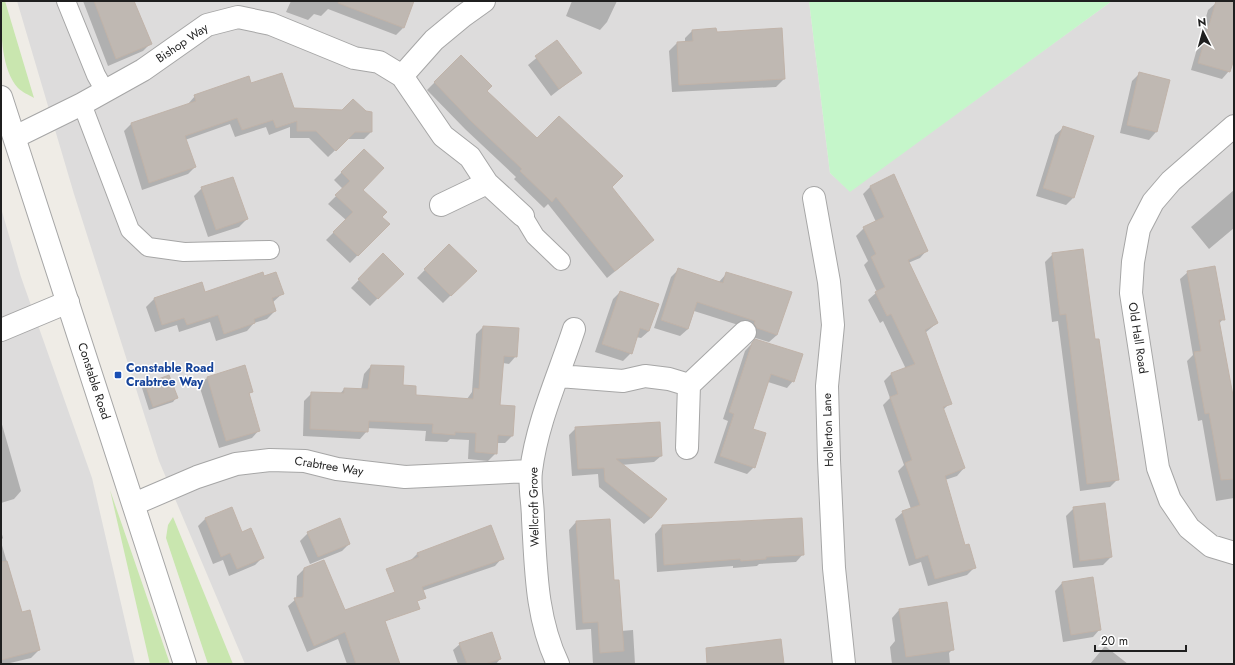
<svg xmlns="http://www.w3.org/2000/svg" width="1235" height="665" font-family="Jost,sans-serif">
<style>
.residential{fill:#dddcdc}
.grass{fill:#c9e6af}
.park{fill:#c5f6ca}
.shadow{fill:#0003}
.building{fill:#bfb8b2;stroke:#c0b3a9}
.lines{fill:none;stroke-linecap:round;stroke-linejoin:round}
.service-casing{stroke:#a6a6a6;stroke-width:20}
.minor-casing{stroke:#a6a6a6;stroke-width:24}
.tertiary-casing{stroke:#a6a6a6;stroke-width:24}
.service{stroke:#fff;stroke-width:18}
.minor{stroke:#fff;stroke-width:22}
.tertiary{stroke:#fff;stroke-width:22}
.transit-dot{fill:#1a4fb4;stroke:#fff;stroke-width:1.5}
.labels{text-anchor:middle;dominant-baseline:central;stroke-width:3;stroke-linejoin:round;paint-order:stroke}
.street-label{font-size:12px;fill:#1f1f1f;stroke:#fff}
.transit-label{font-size:12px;font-weight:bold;fill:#164399;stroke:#fff;text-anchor:start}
</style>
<rect width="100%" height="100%" fill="#efece6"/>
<!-- residential -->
<path class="residential" d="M 17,1 L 809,1 L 830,173 L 850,191 L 1112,1 L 1234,1 L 1234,664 L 245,664 L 159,461 L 74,194 Z
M 1,208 L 21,277 L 92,478 L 135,664 L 1,664 Z"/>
<!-- grass -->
<path class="grass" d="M 1,1 L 5,1 L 34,98 C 29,95 22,92 18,88 C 0,68 1,27 1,1 Z
M 110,490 L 170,664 L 150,664 Z
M 173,517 L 233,664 L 208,664 L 166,538 L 168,525 Z"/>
<!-- park -->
<path class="park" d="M 809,1 L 1112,1 L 850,192 L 830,173 Z"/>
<!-- shadow -->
<path class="shadow" d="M 83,1 L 133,1 L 151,43 L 143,51 L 108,66 Z
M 291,1 L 413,1 L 403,28 L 396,35 L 328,9 L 321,16 L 314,14 L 308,20 L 286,12 Z
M 572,1 L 617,1 L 607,22 L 600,30 L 566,16 Z
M 1216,3 L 1234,8 L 1234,55 L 1229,71 L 1222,79 L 1191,70 L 1208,10 Z
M 692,31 L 716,33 L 784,79 L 776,87 L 672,92 L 669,51 L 677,43 L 685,42 L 685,38 Z
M 557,41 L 580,73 L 551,96 L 528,65 Z
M 461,56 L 486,91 L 537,139 L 611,187 L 653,240 L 607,278 L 548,204 L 544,208 L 514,179 L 516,177 L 465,129 L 427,90 Z
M 1140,73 L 1169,80 L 1156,132 L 1149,140 L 1120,133 L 1132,81 Z
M 251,84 L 293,109 L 371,132 L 364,139 L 347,139 L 328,157 L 309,138 L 290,138 L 290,127 L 269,135 L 266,127 L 235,137 L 230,124 L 185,140 L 195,167 L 188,174 L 142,190 L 124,131 L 131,124 L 188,104 L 195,96 Z
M 1063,128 L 1073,198 L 1066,205 L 1036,196 L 1055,135 Z
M 364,150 L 362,190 L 381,217 L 388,224 L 350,263 L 326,240 L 346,220 L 328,204 L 343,189 L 334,180 Z
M 893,176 L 927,250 L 920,258 L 908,263 L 937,323 L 925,333 L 950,403 L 943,410 L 964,468 L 957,476 L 945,480 L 964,546 L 975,567 L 967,575 L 928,586 L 921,562 L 909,566 L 895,519 L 903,512 L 911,509 L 898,471 L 904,465 L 883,405 L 890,398 L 884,381 L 891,374 L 906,369 L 883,321 L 880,323 L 868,300 L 877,292 L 864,265 L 868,261 L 856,236 L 864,228 L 876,222 L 863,194 L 870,187 Z
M 202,188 L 247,219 L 239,227 L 208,237 L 194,196 Z
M 1234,190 L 1234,228 L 1209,249 L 1191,227 Z
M 449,245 L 475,271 L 443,303 L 417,278 Z
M 1053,254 L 1094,341 L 1118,479 L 1110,487 L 1080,491 L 1058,321 L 1052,322 L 1045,262 Z
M 383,255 L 402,274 L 370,306 L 351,288 Z
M 679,269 L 718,283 L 727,273 L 777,335 L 769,342 L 749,336 L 748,328 L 694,311 L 688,329 L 680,336 L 654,328 L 671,277 Z
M 1188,272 L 1223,319 L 1219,324 L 1234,407 L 1234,498 L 1216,501 L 1202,420 L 1198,421 L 1187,361 L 1193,355 L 1180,279 Z
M 263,277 L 282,294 L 272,303 L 275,311 L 267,319 L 254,323 L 247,331 L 216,341 L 210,322 L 179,332 L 177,325 L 155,332 L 146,307 L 154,299 L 201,283 L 204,293 Z
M 620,292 L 649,331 L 641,338 L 636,337 L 631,353 L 623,361 L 595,352 L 613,299 Z
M 483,327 L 516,356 L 509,364 L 503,363 L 499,406 L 512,436 L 505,443 L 496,443 L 496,453 L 488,461 L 468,459 L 469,440 L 450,439 L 447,442 L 425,441 L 426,431 L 367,428 L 367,431 L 360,439 L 303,436 L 304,401 L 312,393 L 340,394 L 344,389 L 361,390 L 364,374 L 371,366 L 415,396 L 467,399 L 472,392 L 476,334 Z
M 755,340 L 793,381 L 787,388 L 768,382 L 752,429 L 754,467 L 747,474 L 714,463 L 728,421 L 723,419 L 745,351 Z
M 244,366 L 252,391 L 248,395 L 259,430 L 252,438 L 219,448 L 199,385 L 207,378 Z
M 145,385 L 176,398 L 173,402 L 149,410 L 142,388 Z
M 1,421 L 21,491 L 14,499 L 1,503 Z
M 576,428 L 661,456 L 654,462 L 621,465 L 651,518 L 644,524 L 599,487 L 598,474 L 572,476 L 569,435 Z
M 1074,508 L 1111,557 L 1103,565 L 1073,568 L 1066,516 Z
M 205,519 L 262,558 L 255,565 L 229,576 L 223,560 L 213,564 L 198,526 Z
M 576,522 L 613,582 L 621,631 L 633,630 L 635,664 L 593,664 L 591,629 L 576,630 L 569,530 Z
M 662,526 L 803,554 L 796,562 L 759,564 L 757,566 L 733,568 L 733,566 L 657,572 L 655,534 Z
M 1,531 L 3,538 L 1,540 Z
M 308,533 L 349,544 L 342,551 L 310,564 L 300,541 Z
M 1,542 L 22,613 L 39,650 L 31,658 L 6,664 L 1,664 Z
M 418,553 L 502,558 L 495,566 L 413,594 L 410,561 Z
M 304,569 L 344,612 L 394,664 L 347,664 L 338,639 L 307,652 L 288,606 L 296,599 L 297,576 Z
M 1062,583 L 1100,629 L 1093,637 L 1063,642 L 1055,591 Z
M 899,610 L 953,649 L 949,653 L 950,664 L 892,664 L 890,647 L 895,641 L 892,618 Z
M 460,644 L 500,659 L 496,664 L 458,664 L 453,650 Z
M 1105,646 L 1128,664 L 1090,664 Z"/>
<!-- building -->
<path class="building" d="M 94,1 L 134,1 L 152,44 L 116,59 Z
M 339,1 L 414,1 L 404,28 L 338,3 Z
M 1216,1 L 1234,1 L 1234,59 L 1230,72 L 1198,63 Z
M 716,28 L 717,32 L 782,28 L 785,79 L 679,85 L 677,42 L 693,41 L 692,30 Z
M 557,40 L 582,73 L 559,89 L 535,56 Z
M 461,55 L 492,86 L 487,91 L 537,138 L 559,116 L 599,153 L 623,176 L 612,187 L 654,240 L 615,271 L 556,197 L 552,202 L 520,171 L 522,169 L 472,122 L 434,82 Z
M 1139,72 L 1170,80 L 1157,132 L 1127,125 Z
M 282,73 L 294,108 L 342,110 L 353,99 L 366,111 L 372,112 L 372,132 L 355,132 L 336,151 L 316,131 L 297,131 L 297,121 L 276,128 L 273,120 L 242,130 L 237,118 L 185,136 L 196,167 L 149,183 L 131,123 L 196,101 L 194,95 L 249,76 L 251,83 Z
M 1063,126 L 1094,136 L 1074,198 L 1043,188 Z
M 364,149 L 384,168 L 363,190 L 387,212 L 382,217 L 390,224 L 358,256 L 333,232 L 353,212 L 335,195 L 350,181 L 341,172 Z
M 894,174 L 928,251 L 908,260 L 938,323 L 925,330 L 952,404 L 943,407 L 965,468 L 945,476 L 965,545 L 969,544 L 976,568 L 935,579 L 928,555 L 916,559 L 902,511 L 920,505 L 905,463 L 912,460 L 890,397 L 898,394 L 891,373 L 915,364 L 891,314 L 887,316 L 875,292 L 885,287 L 871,257 L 876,254 L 863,227 L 884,217 L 870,186 Z
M 233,177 L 248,219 L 216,230 L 201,187 Z
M 449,244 L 477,271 L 451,296 L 424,269 Z
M 1083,249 L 1095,339 L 1099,339 L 1119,480 L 1087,484 L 1066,314 L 1060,315 L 1052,253 Z
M 383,253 L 404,274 L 378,299 L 358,279 Z
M 1215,266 L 1225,320 L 1219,320 L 1234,401 L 1234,479 L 1221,480 L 1209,413 L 1205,414 L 1194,352 L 1201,351 L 1187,271 Z
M 678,268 L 723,283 L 726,272 L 792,292 L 777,335 L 757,328 L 754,324 L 755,321 L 697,302 L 688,329 L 661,320 Z
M 263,272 L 264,276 L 276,272 L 284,294 L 272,298 L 276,311 L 254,319 L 255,323 L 224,334 L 218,315 L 187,325 L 184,318 L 162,325 L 154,298 L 202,282 L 205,292 Z
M 620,291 L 659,304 L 649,331 L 640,328 L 632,354 L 602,344 Z
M 483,326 L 519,328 L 517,357 L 504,356 L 500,405 L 515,406 L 513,436 L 498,435 L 497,454 L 475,452 L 476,433 L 455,432 L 455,435 L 432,433 L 433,424 L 369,421 L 368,432 L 310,429 L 311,392 L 344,393 L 344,388 L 368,389 L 371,365 L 404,366 L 403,385 L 416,386 L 416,395 L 473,399 L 474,388 L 479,389 Z
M 755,339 L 803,354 L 794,382 L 771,374 L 753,429 L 766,433 L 755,468 L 720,456 L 734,414 L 729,412 L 752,343 Z
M 245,365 L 253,392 L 249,393 L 260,431 L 226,441 L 207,377 Z
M 169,375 L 178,398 L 153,407 L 145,384 Z
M 660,422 L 662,456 L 616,459 L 667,499 L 651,518 L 605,481 L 604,468 L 578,469 L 575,427 Z
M 1105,503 L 1112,557 L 1080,561 L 1073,507 Z
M 232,507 L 242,532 L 251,528 L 264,558 L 237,569 L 230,553 L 221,557 L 205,518 Z
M 340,518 L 350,544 L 318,557 L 307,532 Z
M 802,518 L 804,555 L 766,557 L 766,559 L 741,561 L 740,559 L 664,565 L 662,525 Z
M 610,519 L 614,580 L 619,580 L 624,651 L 600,653 L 598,622 L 583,623 L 576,521 Z
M 491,525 L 504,559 L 422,587 L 426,598 L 417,601 L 420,609 L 385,621 L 400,664 L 356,664 L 345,632 L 314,646 L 294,598 L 303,597 L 304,568 L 324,560 L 345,610 L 395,592 L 386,569 L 419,557 L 417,553 Z
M 7,561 L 22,612 L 30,610 L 40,650 L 1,660 L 1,562 Z
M 1093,577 L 1101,630 L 1071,635 L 1062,582 Z
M 947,602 L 954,650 L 906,657 L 899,609 Z
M 492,632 L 501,659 L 485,664 L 467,664 L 459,643 Z
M 781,639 L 784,664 L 707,664 L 706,648 Z"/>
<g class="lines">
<!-- service casing -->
<g class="service-casing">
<path id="service" d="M 66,1 L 96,75 L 105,91
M 82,104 L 130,230 L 148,247 L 184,252 L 270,250
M 523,216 L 535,236 L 561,261"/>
</g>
<!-- minor casing -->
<g class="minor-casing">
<path id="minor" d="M 402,76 L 434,40 L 463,16 L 484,1
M 1234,126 L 1171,181 L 1153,202 L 1139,229 L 1133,262 L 1131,293 L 1158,468 L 1170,500 L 1189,528 L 1211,546 L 1234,553
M 15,137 L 82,104 L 143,70 L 207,25 L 238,17 L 271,24 L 354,58 L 379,62 L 402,76 L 443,136 L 470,157 L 487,183 L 523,216
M 814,198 L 829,282 L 833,325 L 827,386 L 829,460 L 834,568 L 844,664
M 441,205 L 487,183
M 1,330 L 68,302
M 559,376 L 623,381 L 645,376 L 669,379 L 689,385
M 687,448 L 689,385 L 745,332
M 134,504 L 197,477 L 236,464 L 270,460 L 305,461 L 337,469 L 405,477 L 531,471
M 558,664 C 536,618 536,569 533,519 C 533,503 529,486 531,471 C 537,422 559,375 574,329"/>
</g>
<!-- tertiary casing -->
<g class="tertiary-casing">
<path id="tertiary" d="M 1,97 L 185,664"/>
</g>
<!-- service -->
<use href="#service" class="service"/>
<!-- minor -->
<use href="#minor" class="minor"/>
<!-- tertiary -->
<use href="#tertiary" class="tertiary"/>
</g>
<!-- markers -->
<rect class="transit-dot" x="114" y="371" width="8" height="8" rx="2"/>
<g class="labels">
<!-- street labels -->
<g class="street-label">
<text transform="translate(182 43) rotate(-34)">Bishop Way</text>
<text transform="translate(1138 338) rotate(81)">Old Hall Road</text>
<text transform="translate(94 381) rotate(72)">Constable Road</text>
<text transform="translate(828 430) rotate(-92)">Hollerton Lane</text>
<text transform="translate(329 466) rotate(9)">Crabtree Way</text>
<text transform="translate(534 507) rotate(-91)">Wellcroft Grove</text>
</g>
<!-- transit labels -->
<g class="transit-label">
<text x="126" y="368">Constable Road<tspan x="126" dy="14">Crabtree Way</tspan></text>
</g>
</g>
<!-- border -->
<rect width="1235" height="665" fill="none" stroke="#1f1f1f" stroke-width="4"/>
<!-- north arrow -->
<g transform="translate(1203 32) rotate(354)" stroke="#ffffff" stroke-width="3" paint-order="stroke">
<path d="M0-3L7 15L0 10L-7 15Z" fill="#1f1f1f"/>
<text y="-6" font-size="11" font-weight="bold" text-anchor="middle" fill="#1f1f1f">N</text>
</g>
<!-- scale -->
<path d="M1095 645v6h91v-6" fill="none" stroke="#1f1f1f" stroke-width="2"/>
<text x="1101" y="645" font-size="12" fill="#1f1f1f" stroke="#ffffff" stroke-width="3" paint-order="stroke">20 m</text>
</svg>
